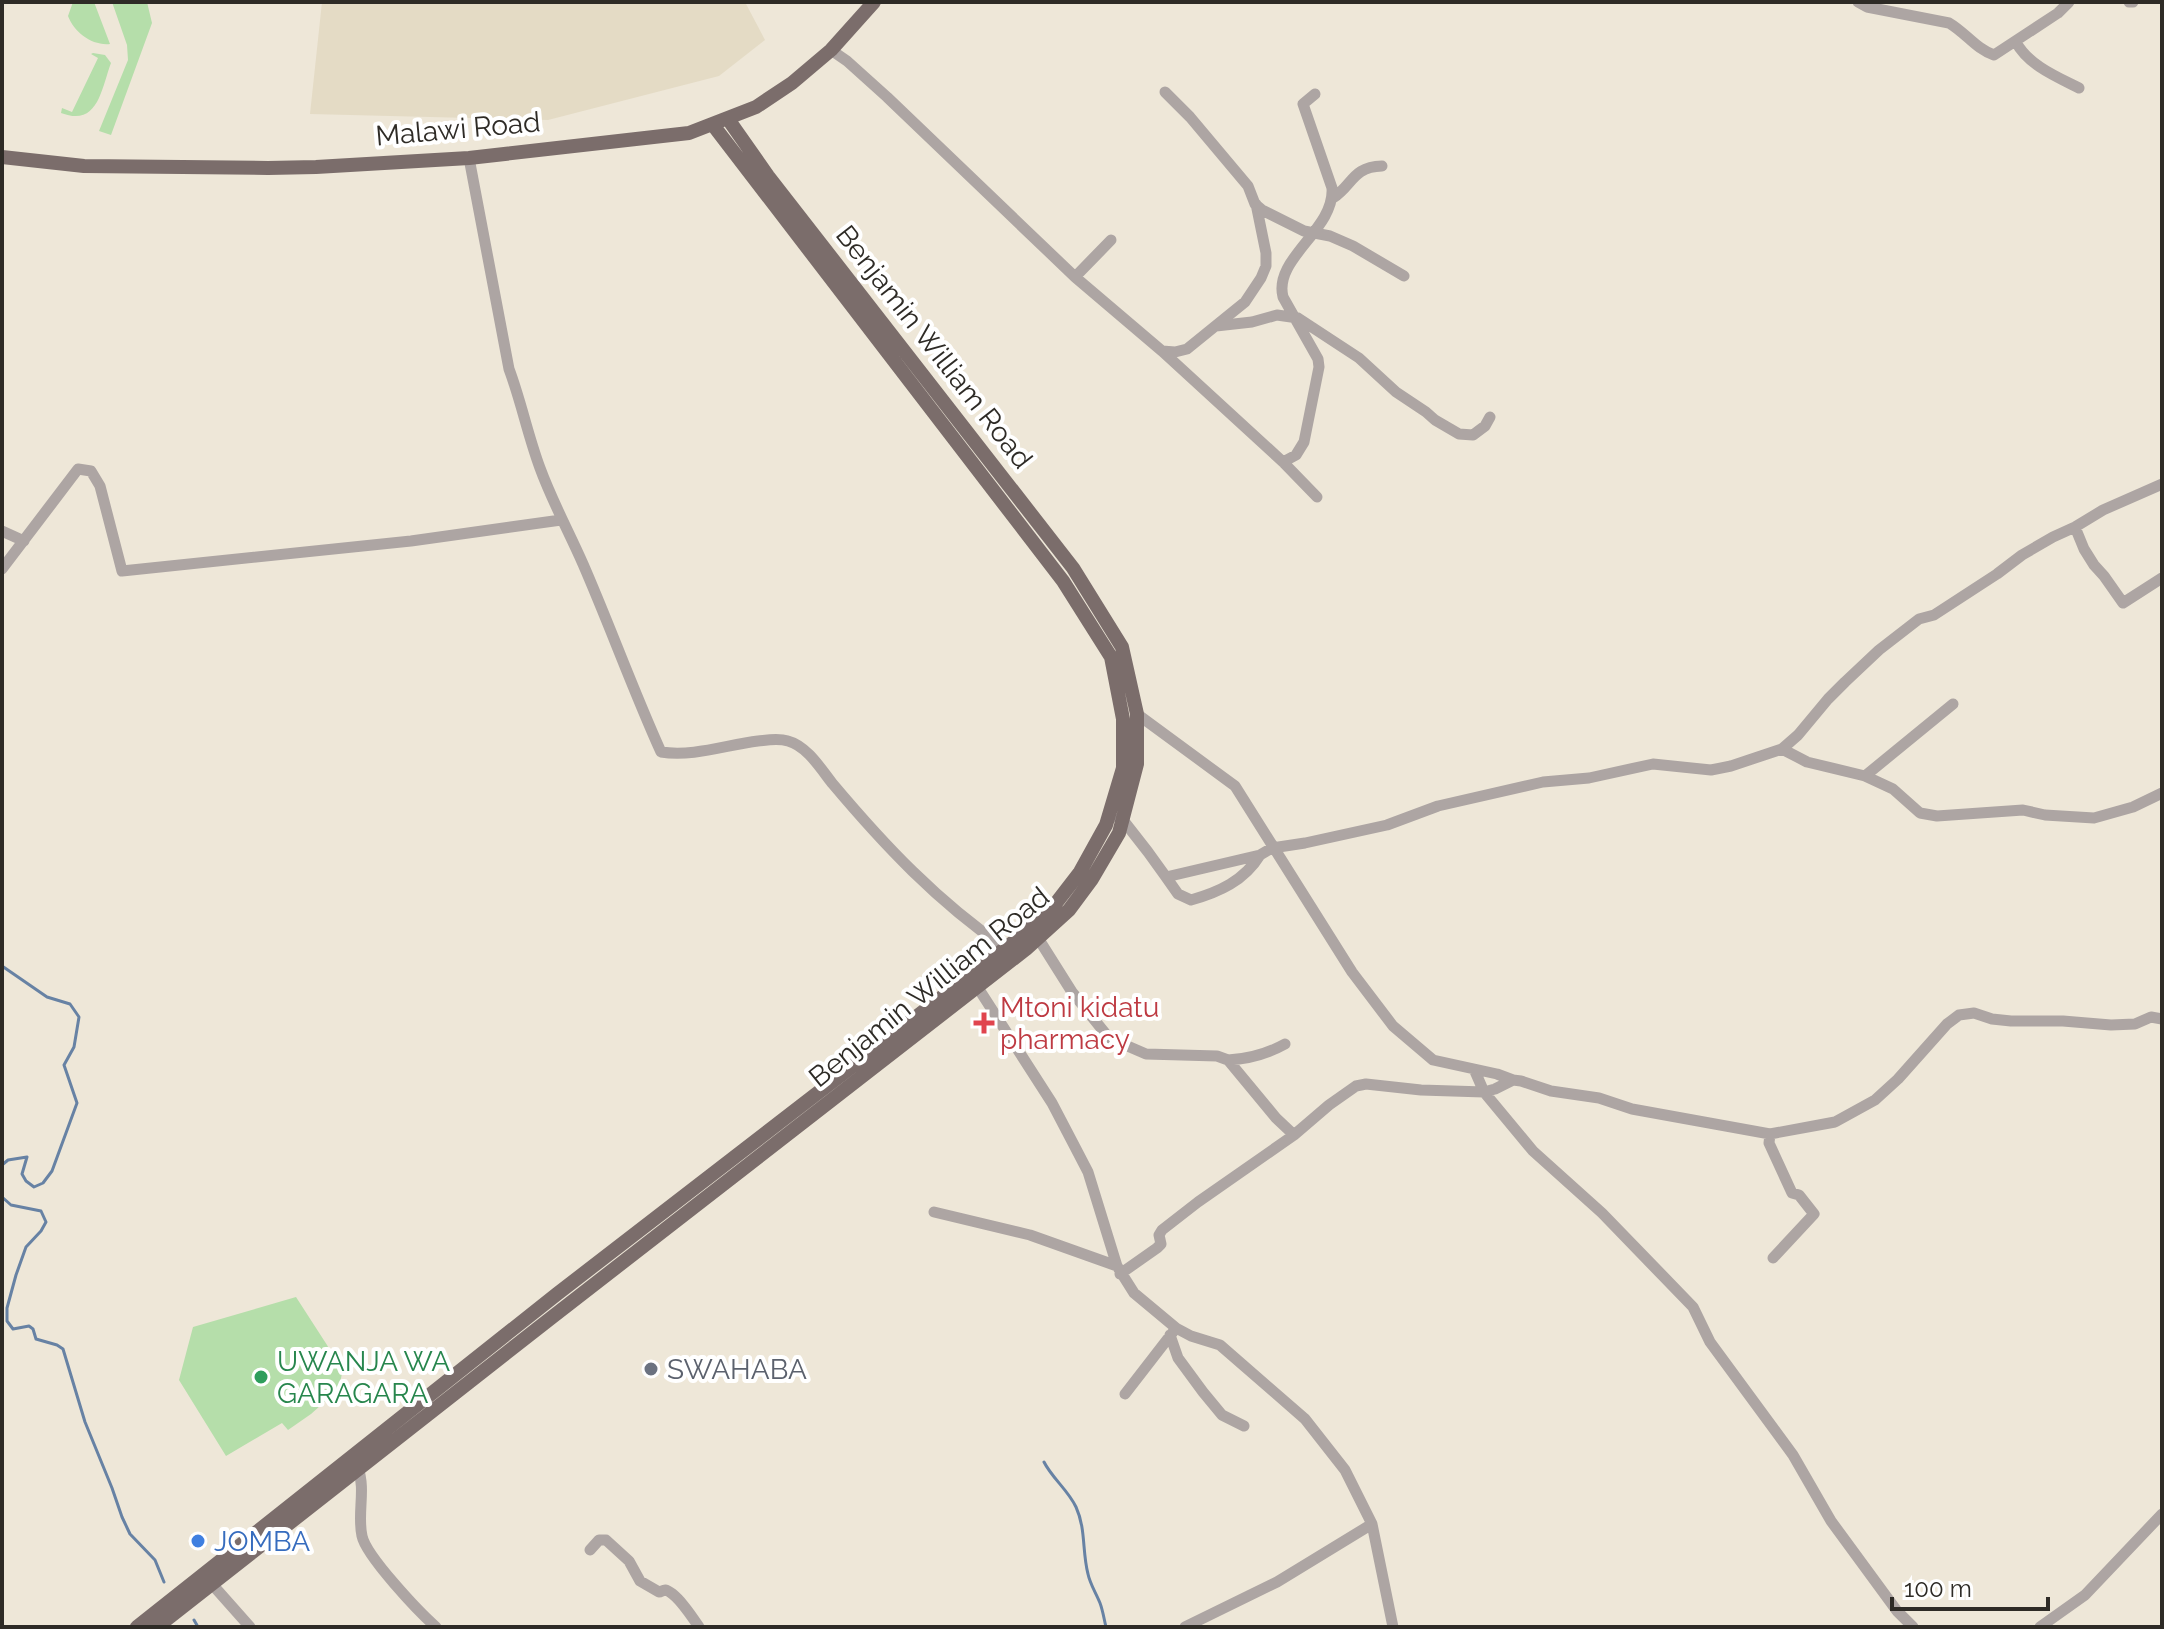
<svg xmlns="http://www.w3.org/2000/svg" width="2164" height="1629" font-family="Raleway,sans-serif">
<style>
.built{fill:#e4dbc5}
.green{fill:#b5deaa}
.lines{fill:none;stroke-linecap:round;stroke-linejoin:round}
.stream{stroke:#6782a4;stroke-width:3}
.minor{stroke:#ada5a3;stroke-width:11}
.major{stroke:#7b6d6b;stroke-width:14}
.health-dot{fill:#e0444e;stroke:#fff;stroke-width:3}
.worship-dot{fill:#6b7280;stroke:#fff;stroke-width:3}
.leisure-dot{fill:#2e9e5b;stroke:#fff;stroke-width:3}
.shop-dot{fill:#3f7fe0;stroke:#fff;stroke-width:3}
.labels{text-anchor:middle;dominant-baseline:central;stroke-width:8;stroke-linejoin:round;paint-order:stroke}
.street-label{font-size:28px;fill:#2e2b26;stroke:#fff}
.health-label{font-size:28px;fill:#be3a42;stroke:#fff;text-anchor:start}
.leisure-label{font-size:28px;fill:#27864d;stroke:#fff;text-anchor:start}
.worship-label{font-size:28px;fill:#5b616d;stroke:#fff;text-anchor:start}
.shop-label{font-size:28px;fill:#366cbe;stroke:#fff;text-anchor:start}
</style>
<rect width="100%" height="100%" fill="#eee7d8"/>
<!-- built -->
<path class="built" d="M 322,2 L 745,2 L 765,40 L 719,76 L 548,120 L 310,114 Z"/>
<!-- green -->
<path class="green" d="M 73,2 L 94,2 L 110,44 C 92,46 74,32 68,16 Z
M 112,2 L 147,2 L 152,23 L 111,135 L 99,131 L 128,60 L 127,45 Z
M 93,53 L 105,55 L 111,63 C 101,90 98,127 61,113 L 62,108 L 72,112 L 98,58 L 91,54 Z
M 296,1297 L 327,1345 L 342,1373 L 339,1389 L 311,1414 L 288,1430 L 282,1423 L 226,1456 L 179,1380 L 193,1327 Z"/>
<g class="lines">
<!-- stream -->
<path class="stream" d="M 2,966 L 47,997 L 70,1004 L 79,1017 L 74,1047 L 64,1065 L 77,1103 L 52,1171 L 43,1183 L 34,1187 L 26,1181 L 22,1174 L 27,1157 L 8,1160 L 2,1165
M 2,1197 L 11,1205 L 41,1211 L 46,1222 L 41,1231 L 26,1247 L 16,1275 L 7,1308 L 7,1321 L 13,1329 L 29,1326 L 33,1329 L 36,1339 L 57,1345 L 63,1349 L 85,1422 L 112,1488 L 122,1517 L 130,1534 L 155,1560 L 164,1582
M 1044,1462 C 1052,1478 1068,1490 1076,1507 C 1086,1529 1082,1551 1088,1574 C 1090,1584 1096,1593 1100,1603 C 1103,1611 1104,1619 1106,1627
M 194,1620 L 198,1627"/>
<!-- minor -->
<path class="minor" d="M 1858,2 L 1867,7 L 1949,23 C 1966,33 1976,49 1994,55 L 2058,13 L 2069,2
M 2129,2 L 2133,2
M 2016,42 C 2028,65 2057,77 2079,88
M 831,50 L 847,61 L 887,97 L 1075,277 L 1162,351 L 1283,462 L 1317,497
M 1165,92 L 1190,117 L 1248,186 L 1255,204 L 1262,210 L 1304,231 L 1330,236 L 1353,246 L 1404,276
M 469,158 L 509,369 C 521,401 528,436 540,468 C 552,501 569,532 583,564 C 610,626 633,690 661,752 C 693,757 726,745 758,741 C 768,740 778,738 788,741 C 807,746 821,769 832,783 C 885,846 937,901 1005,948
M 1333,198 C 1353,185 1352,167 1382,166
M 1075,277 L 1111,240
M 1216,326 L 1252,322 L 1277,315 L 1298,318 L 1359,358 L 1396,392 L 1426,412 L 1435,420 L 1459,434 L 1473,435 L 1485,426 L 1490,417
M 1162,351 L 1175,352 L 1187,349 L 1245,302 L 1261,278 L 1266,266 L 1266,253 L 1256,204
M 1283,462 L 1296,455 L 1304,442 L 1319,367 L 1318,359 L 1283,297 C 1273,258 1335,230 1332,188 L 1303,104 L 1315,94
M 2075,527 L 2084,549 L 2094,565 L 2104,576 L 2123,603 L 2162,578
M 2,531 L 24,541
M 2,569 L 78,469 L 91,471 L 100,486 L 122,571 L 411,541 L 561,520
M 1137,714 L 1235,786 L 1352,972 L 1393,1026 L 1433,1060 L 1497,1074 L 1513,1080
M 1782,749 L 1807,762 L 1865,776 L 1893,789 L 1920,813 L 1937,816 L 2023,810 L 2045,815 L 2094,818 L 2133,807 L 2162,793
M 1865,776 L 1953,704
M 1119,819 L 1123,820 L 1148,852 L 1166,877 L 1260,855 L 1272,848 L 1305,843 L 1387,825 L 1438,806 L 1543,782 L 1589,778 L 1653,764 L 1711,770 L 1731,766 L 1782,749 L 1798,735 L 1828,699 L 1845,682 L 1879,650 L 1919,619 L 1934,615 L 1997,574 L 2022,555 L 2053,537 L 2075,527 L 2103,510 L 2162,484
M 1166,877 L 1178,894 L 1191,900 C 1219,892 1244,881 1260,855
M 1038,938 L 1072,992 L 1109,1038 L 1146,1054 L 1217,1056 L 1228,1060 L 1276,1118 L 1294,1135
M 973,980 L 1052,1103 L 1075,1147 L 1088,1172 L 1117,1266 L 1134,1293 L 1176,1328 L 1191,1336 L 1220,1345 L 1305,1419 L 1345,1470 L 1372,1524 L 1393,1627
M 1228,1060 C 1249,1059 1267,1054 1285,1044
M 1474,1069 L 1484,1092 L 1495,1089 L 1513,1080 L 1521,1081 L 1551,1091 L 1599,1098 L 1632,1109 L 1770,1134 L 1835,1122 L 1875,1100 L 1898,1079 L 1947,1024 L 1959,1015 L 1974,1013 L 1992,1019 L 2011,1021 L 2063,1021 L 2111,1025 L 2135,1024 L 2151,1017 L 2162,1019
M 1770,1134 L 1769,1143 L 1792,1193 L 1799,1195 L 1814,1214 L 1773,1258
M 934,1212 L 1030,1235 L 1117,1266
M 1120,1274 L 1157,1248 L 1161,1244 L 1159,1235 L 1162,1230 L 1198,1202 L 1294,1135 L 1329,1105 L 1356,1086 L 1366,1084 L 1421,1090 L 1484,1092 L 1533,1151 L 1602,1213 L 1693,1307 L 1710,1342 L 1793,1455 L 1831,1521 L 1897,1611 L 1913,1627
M 1170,1335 L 1178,1358 L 1203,1392 L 1222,1415 L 1244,1426
M 1125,1394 L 1173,1332
M 358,1468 C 366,1490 357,1514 362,1536 C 366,1556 419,1612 436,1627
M 590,1550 L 599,1540 L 606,1540 L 629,1561 L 640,1581 L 659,1592 C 661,1592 663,1590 665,1590 C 676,1592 693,1618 699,1627
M 211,1583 L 250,1627
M 1185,1627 L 1277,1582 L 1372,1524
M 2040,1627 L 2085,1595 L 2162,1514"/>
<!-- major -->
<path class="major" d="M 2,157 L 84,166 L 268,168 L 316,167 L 469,158 L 689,133 L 756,107 L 792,83 L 831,50 L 874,2
M 137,1627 L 557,1294 L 1021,936 L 1053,907 L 1080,872 L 1106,825 L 1123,768 L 1123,719 L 1111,657 L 1063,581 L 713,125
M 157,1627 L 551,1318 L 1026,949 L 1069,910 L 1092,879 L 1119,833 L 1137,764 L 1137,714 L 1122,647 L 1073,568 L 768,176 L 728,119"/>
</g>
<!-- markers -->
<path class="health-dot" d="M980 1011h8v8h8v8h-8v8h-8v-8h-8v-8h8z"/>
<circle class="worship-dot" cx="651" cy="1369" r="8"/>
<circle class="leisure-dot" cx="261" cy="1377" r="8"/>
<circle class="shop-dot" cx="198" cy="1541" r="8"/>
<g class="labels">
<!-- street labels -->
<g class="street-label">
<text transform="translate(458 129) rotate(-5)">Malawi Road</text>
<text transform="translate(934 347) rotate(52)">Benjamin William Road</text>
<text transform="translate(929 987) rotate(-39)">Benjamin William Road</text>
</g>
<!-- health labels -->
<g class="health-label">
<text x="1000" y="1007">Mtoni kidatu<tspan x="1000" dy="32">pharmacy</tspan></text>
</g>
<!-- leisure labels -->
<g class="leisure-label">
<text x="277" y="1361">UWANJA WA<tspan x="277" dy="32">GARAGARA</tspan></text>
</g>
<!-- worship labels -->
<g class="worship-label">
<text x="667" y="1369">SWAHABA</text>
</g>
<!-- shop labels -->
<g class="shop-label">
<text x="214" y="1541">JOMBA</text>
</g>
</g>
<!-- border -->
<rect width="2164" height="1629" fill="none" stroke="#2e2b26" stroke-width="8"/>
<!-- scale -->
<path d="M1892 1597v12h156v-12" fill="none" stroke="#2e2b26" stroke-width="4"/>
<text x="1904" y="1597" font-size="24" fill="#2e2b26" stroke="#ffffff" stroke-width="6" paint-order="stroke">100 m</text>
</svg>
